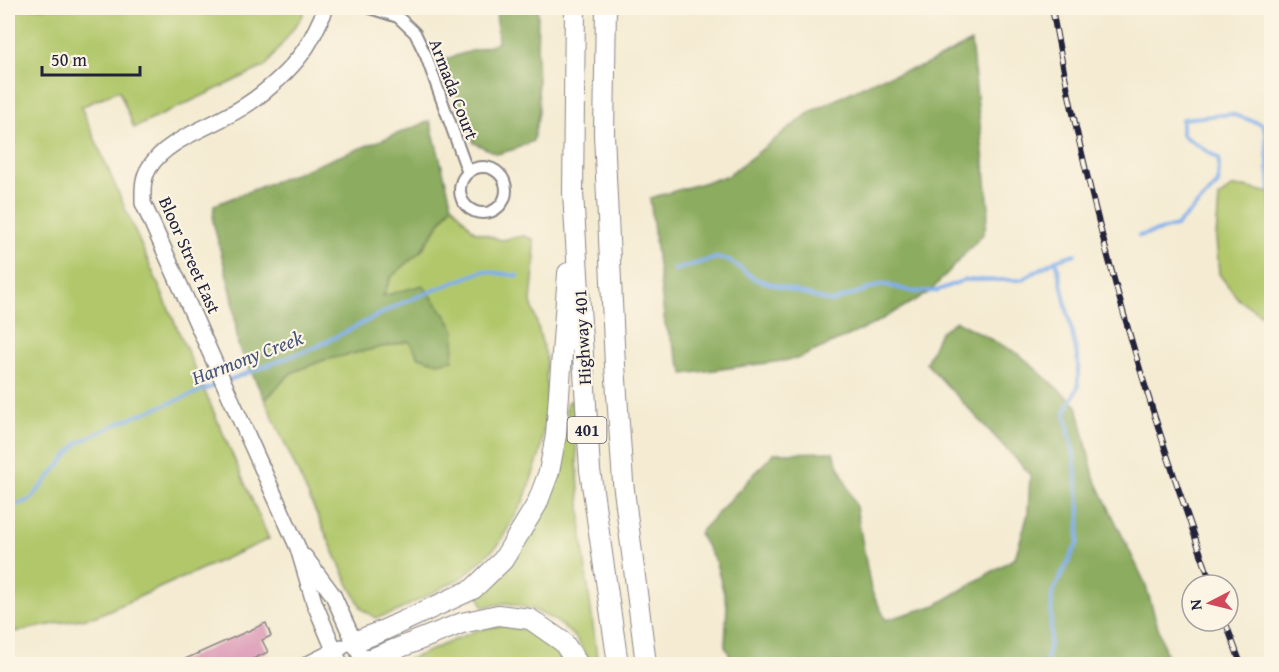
<svg xmlns="http://www.w3.org/2000/svg" width="1279" height="672" font-family="'Gentium Book Plus',serif">
<style>
.green{fill:#b1c76b;stroke:#6a7453;stroke-width:1.5}
.forest{fill:#8cac5f;stroke:#57674d;stroke-width:1.5}
.lines{fill:none;stroke-linecap:round;stroke-linejoin:round}
.stream{stroke:#80afeb;stroke-width:4}
.building{fill:#db98b5}
.street-casing{stroke:#8b8686;stroke-width:14}
.secondary-casing{stroke:#8b8686;stroke-width:18}
.highway-casing{stroke:#8b8686;stroke-width:22}
.street{stroke:#fff;stroke-width:10}
.secondary{stroke:#fff;stroke-width:15}
.highway{stroke:#fff;stroke-width:20}
.rail-casing{stroke:#22223b;stroke-width:6}
.rail{stroke:#fcf5e5;stroke-width:4;stroke-dasharray:11;stroke-linecap:butt}
.labels{text-anchor:middle;dominant-baseline:central;stroke-width:4.5;stroke-linejoin:round;paint-order:stroke}
.shield{fill:#fcf5e5;stroke:#63616e;stroke-width:1.5}
.shield-label{font-size:16px;font-weight:bold;fill:#22223b}
.street-label{font-size:18px;fill:#22223b;stroke:#fcf5e5}
.water-label{font-size:20px;font-style:italic;fill:#435379;stroke:#fcf5e5}
</style>
<rect width="100%" height="100%" fill="#fcf5e5"/>
<filter id="ink" filterUnits="userSpaceOnUse"><feTurbulence type="fractalNoise" baseFrequency=".0167" numOctaves="2"/><feDisplacementMap in="SourceGraphic" scale="12" xChannelSelector="R" yChannelSelector="G"/><feConvolveMatrix kernelMatrix="1 2 1 2 8 2 1 2 1" color-interpolation-filters="sRGB"/></filter>
<filter id="wash" filterUnits="userSpaceOnUse"><feTurbulence type="fractalNoise" baseFrequency=".008" numOctaves="4" result="noise"/><feDisplacementMap in="SourceGraphic" scale="24" xChannelSelector="R" yChannelSelector="G"/><feGaussianBlur stdDeviation="1.35" result="paint"/><feColorMatrix in="noise" values="0 0 0 0 0 0 0 0 0 0 0 0 0 0 0 0 0 1.4 0 .05"/><feComposite in="paint" operator="in"/></filter>
<g filter="url(#wash)">
<rect width="100%" height="100%" fill="#f4ebd2"/>
<!-- green -->
<path class="green" d="M 8,8 L 305,8 L 302,17 L 266,66 L 134,128 L 119,90 L 81,107 L 269,539 L 96,616 L 8,633 Z
M 1232,187 L 1244,187 L 1271,193 L 1271,321 L 1238,299 L 1219,274 L 1216,239 L 1219,197 Z
M 452,205 L 474,231 L 501,240 L 524,236 L 533,239 L 535,259 L 531,301 L 546,357 L 547,406 L 540,454 L 524,500 L 499,544 L 463,577 L 394,613 L 375,618 L 362,609 L 347,581 L 265,400 L 291,373 L 324,360 L 409,341 L 419,357 L 383,296 L 391,277 L 421,251 Z
M 573,400 L 583,548 L 598,664 L 591,664 L 576,638 L 556,621 L 532,609 L 507,603 L 483,607 L 479,595 L 523,546 L 549,503 L 562,459 L 567,403 Z
M 503,625 L 529,631 L 550,645 L 564,664 L 402,664 L 403,662 L 475,631 Z"/>
<!-- forest -->
<path class="forest" d="M 496,8 L 538,8 L 537,56 L 539,112 L 533,141 L 515,149 L 497,154 L 474,143 L 448,72 L 445,59 L 498,43 Z
M 971,42 L 989,208 L 984,233 L 930,292 L 872,325 L 797,359 L 684,374 L 665,324 L 650,198 L 727,176 L 812,111 L 878,79 L 923,66 Z
M 430,121 L 452,205 L 421,251 L 391,277 L 383,296 L 423,285 L 446,316 L 455,331 L 453,360 L 438,363 L 419,357 L 409,341 L 324,360 L 291,373 L 265,400 L 238,345 L 232,295 L 213,222 L 214,205 Z
M 956,321 L 1019,354 L 1077,406 L 1094,477 L 1145,583 L 1169,664 L 734,664 L 725,646 L 727,605 L 716,563 L 699,533 L 774,453 L 833,452 L 856,507 L 871,590 L 886,620 L 936,605 L 1015,558 L 1028,514 L 1030,474 L 926,363 L 940,332 Z"/>
<g class="lines">
<!-- stream -->
<path class="stream" d="M 1139,236 L 1176,226 L 1218,184 L 1219,159 L 1182,135 L 1182,119 L 1231,114 L 1262,124 L 1266,133 L 1270,190 L 1272,192
M 674,270 L 716,258 L 729,260 L 755,279 L 831,302 L 883,284 L 914,292 L 936,291 L 964,280 L 1021,280 L 1056,260 L 1075,254
M 226,381 L 316,347 L 402,303 L 483,271 L 518,276
M 8,507 L 30,500 L 78,443 L 121,422 L 219,384
M 1046,664 L 1050,641 L 1052,594 L 1078,542 L 1080,511 L 1074,455 L 1065,412 L 1078,387 L 1078,360 L 1056,260"/>
</g>
<g id="blocks">
<!-- building -->
<path class="building" d="M 266,623 L 271,636 L 262,640 L 268,652 L 255,658 L 239,664 L 174,664 Z"/>
</g>
</g>
<g filter="url(#ink)">
<use href="#blocks" fill-opacity="0" stroke="#8b8686" stroke-width="1.5"/>
<g class="lines">
<!-- street casing -->
<g class="street-casing">
<path id="street" d="M 370,8 L 398,17 L 415,33 L 426,56 L 468,173
M460 190a23 23 0 1 1 46 0a23 23 0 1 1-46 0Z"/>
</g>
<!-- secondary casing -->
<g class="secondary-casing">
<path id="secondary" d="M 326,8 C 321,19 316,30 310,41 C 299,61 281,78 264,92 C 252,102 239,110 225,117 C 200,131 165,142 149,168 C 142,179 143,190 143,203 L 298,548 L 314,602 L 340,664
M 305,557 L 333,595 L 364,664
M 308,664 L 342,647"/>
</g>
<!-- highway casing -->
<g class="highway-casing">
<path id="highway" d="M 575,8 L 573,193 L 590,470 L 618,664
M 606,8 L 604,134 L 615,365 L 623,482 L 646,664
M 354,642 L 382,631 L 473,589 L 503,560 L 537,504 L 549,472 L 556,435 L 568,273
M 363,662 L 462,623 L 498,615 L 530,619 L 563,642 L 578,664"/>
</g>
<!-- street -->
<use href="#street" class="street"/>
<!-- secondary -->
<use href="#secondary" class="secondary"/>
<!-- highway -->
<use href="#highway" class="highway"/>
<!-- rail casing -->
<g class="rail-casing">
<path id="rail" d="M 1052,8 C 1087,205 1144,397 1212,585
M 1225,621 L 1241,664"/>
</g>
<!-- rail -->
<use href="#rail" class="rail"/>
</g>
</g>
<g class="labels">
<!-- shield labels -->
<rect class="shield" x="567.5" y="417" width="39" height="26" rx="4.5"/>
<g class="shield-label">
<text x="587" y="430">401</text>
</g>
<!-- street labels -->
<g class="street-label">
<text transform="translate(454 89) rotate(69)">Armada Court</text>
<text transform="translate(190 255) rotate(66)">Bloor Street East</text>
<text transform="translate(582 337) rotate(-93)">Highway 401</text>
</g>
<!-- water labels -->
<g class="water-label">
<text transform="translate(247 357) rotate(-21)">Harmony Creek</text>
</g>
</g>
<!-- margin -->
<rect width="1279" height="672" fill="none" stroke="#fcf5e5" stroke-width="30"/>
<!-- north arrow -->
<g transform="translate(1210 603) rotate(263)"><circle r="28" fill="#fcf5e5" stroke="#a5a1a1" stroke-width="1.5"/>
<path d="M0-4.5L10 22L0 15L-10 22Z" fill="#d1495b"/>
<text y="-9" font-size="16" font-weight="bold" text-anchor="middle" fill="#22223b">N</text>
</g>
<!-- scale -->
<path d="M42 66v9h98v-9" fill="none" stroke="#22223b" stroke-width="3"/>
<text x="51" y="66" font-size="18" fill="#22223b" stroke="#fcf5e5" stroke-width="4.5" paint-order="stroke">50 m</text>
</svg>
